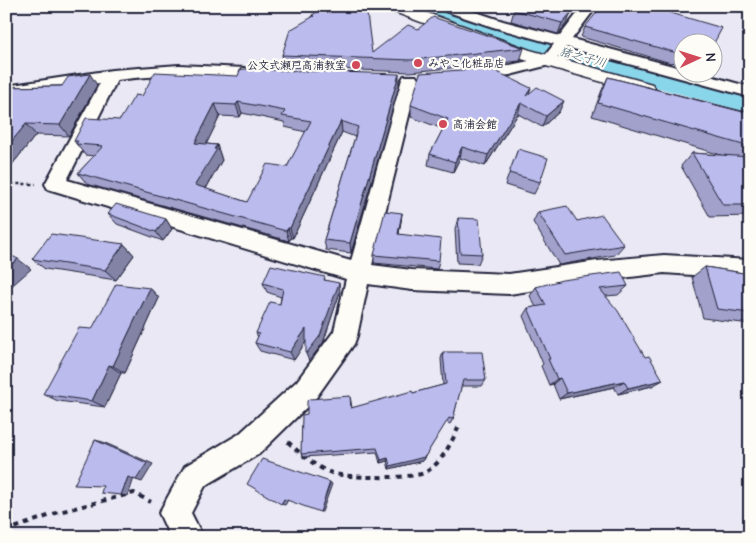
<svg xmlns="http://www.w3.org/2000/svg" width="756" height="543" font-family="'Comic Neue','Klee One',sans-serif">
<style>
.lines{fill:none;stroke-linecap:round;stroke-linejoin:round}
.river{fill:#89d5e9;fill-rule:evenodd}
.minor-casing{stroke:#22223b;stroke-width:4}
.tertiary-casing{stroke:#22223b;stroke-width:3}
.path-far1{stroke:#22223b;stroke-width:2.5;stroke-dasharray:3 3;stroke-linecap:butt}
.path{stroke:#22223b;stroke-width:4;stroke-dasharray:5 5;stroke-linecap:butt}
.minor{fill:#fdfcf7;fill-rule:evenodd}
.tertiary{fill:#fdfcf7;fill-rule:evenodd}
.wall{fill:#a1a1cc;stroke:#22223b;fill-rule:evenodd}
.shaded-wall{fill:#8383a6;stroke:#22223b}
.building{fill:#bbbbed;stroke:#22223b;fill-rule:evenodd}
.poi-dot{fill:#d1495b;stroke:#fdfcf7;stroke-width:2}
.labels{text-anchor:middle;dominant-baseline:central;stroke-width:4.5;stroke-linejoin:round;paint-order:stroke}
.far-poi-label{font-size:11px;font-weight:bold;fill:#22223b;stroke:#fdfcf7;text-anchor:start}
.far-water-label{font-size:12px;font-style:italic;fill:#41586f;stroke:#fdfcf7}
</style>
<rect width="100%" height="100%" fill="#e9e8f4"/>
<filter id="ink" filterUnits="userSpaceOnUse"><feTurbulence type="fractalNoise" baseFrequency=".02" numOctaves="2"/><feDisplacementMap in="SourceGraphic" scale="10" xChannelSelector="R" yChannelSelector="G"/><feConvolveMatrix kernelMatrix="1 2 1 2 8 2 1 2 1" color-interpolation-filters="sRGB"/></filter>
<g filter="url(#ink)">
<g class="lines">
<!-- river -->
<path class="river" d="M 405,6 L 444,6 L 552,40 L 750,92 L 750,113 L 531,53 L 409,12 Z"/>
<!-- minor casing -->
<g class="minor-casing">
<path id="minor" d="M 437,6 L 458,6 L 503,21 L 560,36 L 583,6 L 597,6 L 572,39 L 684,69 L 684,72 L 696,72 L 750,87 L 750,97 L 566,47 L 553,64 L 510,75 L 468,80 L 462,78 L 460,75 L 462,72 L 510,65 L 543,58 L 554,44 L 493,27 L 439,9 Z
M 179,65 L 269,69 L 275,71 L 277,74 L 275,77 L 269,79 C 218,76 168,73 117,80 L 67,180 L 351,261 L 402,79 L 404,76 L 416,76 L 418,79 L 372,265 L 412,270 L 509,274 L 597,261 L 664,255 L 750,260 L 750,279 L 664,273 L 597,281 L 509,294 L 412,290 L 368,284 L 357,336 L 354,344 L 315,399 L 259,454 L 205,486 L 191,513 L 203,537 L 170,537 L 159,513 L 185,466 L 239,434 L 297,381 L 334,331 L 346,279 L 48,189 L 45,184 L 100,83 L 6,96 L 6,86 L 112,70 Z"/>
</g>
<!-- tertiary casing -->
<g class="tertiary-casing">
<path id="tertiary" d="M 384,6 L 408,6 L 530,50 L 652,84 L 655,88 L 652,92 L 645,94 L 518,58 L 386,9 Z"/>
</g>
<!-- path-far1 -->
<path class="path-far1" d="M 6,187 L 13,184 L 36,184"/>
<!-- path -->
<path class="path" d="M 288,442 C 300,453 316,468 332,473 C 346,478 411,479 424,473 C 442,464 452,441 460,424
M 6,531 L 59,512 L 134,493 L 151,502"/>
<!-- minor -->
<use href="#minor" class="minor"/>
<!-- tertiary -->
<use href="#tertiary" class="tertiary"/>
</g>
<!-- wall -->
<path class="wall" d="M 514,10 L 567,23 L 558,34 L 511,21 Z
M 312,15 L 372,53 L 418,29 L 524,48 L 520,61 L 410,72 L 284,67 L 282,55 L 312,18 Z
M 585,27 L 684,42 L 684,66 L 672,62 L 671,63 L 581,37 Z
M 608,77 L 742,111 L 743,110 L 750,111 L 750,216 L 710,217 L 681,166 L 692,153 L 721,155 L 592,116 L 602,90 Z
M 97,85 L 69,136 L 36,135 L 6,172 L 6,87 Z
M 399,86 L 351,253 L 326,250 L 324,240 L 355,137 L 342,132 L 293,238 L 291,238 L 289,241 L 87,184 L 78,173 L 94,156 L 85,155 L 74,141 L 120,120 L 142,96 ZM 242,113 L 284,122 L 285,127 L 306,132 L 287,167 L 247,202 L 206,189 L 222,160 L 221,158 L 221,157 L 217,145 L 206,144 L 220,116 L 240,117 Z
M 531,88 L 529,93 L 559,112 L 542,127 L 518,114 L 485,166 L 460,158 L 453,172 L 428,165 L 430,154 L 443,129 L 411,117 L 411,105 Z
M 518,149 L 540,182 L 534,194 L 505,185 Z
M 538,212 L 577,221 L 624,245 L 615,255 L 559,265 L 533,222 Z
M 402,213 L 399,234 L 439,261 L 437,269 L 374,263 L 374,255 Z
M 108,214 L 166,219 L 172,229 L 163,241 L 117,224 Z
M 458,218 L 482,254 L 478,264 L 457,263 L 455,229 Z
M 124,244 L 134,255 L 116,280 L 45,269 L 32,259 Z
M 705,267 L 750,274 L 750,324 L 703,318 L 692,277 Z
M 326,280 L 340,292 L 323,343 L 309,361 L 306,341 L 294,360 L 260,351 L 255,343 L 258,337 L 256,333 L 280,304 L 281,297 L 267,292 L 263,283 Z
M 628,286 L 618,295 L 606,296 L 652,386 L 618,394 L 614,387 L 559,399 L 553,384 L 549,385 L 541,366 L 543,364 L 523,316 L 528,308 L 536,307 L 530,296 L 536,287 Z
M 150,288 L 159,298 L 125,373 L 121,373 L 105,407 L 58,401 L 43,394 L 92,329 Z
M 443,352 L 486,380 L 482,386 L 461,386 L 453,419 L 450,424 L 446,422 L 424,458 L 422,461 L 389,469 L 387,461 L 380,463 L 377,452 L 304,457 L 301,454 L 307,414 L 350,396 L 352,408 L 413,393 L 443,385 L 441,359 Z"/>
<!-- shaded-wall -->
<path class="shaded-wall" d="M 571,13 L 567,23 L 558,34 L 562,23 Z
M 90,74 L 97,85 L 69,136 L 60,125 Z
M 399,74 L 399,86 L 351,253 L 350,243 Z
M 564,101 L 559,112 L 542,127 L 546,116 Z
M 238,102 L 242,113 L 240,117 L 236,105 Z
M 521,103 L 518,114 L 485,166 L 488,155 Z
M 215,104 L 220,116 L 201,155 L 195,143 Z
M 341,121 L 342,132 L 293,238 L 290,228 Z
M 26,124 L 36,135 L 6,172 L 6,148 Z
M 217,145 L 221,157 L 221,158 L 222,160 L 201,196 L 195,185 Z
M 462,147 L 460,158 L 453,172 L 455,162 Z
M 402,213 L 401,222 L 397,243 L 398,234 Z
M 166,219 L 172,229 L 163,241 L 156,232 Z
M 288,228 L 291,238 L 289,241 L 286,231 Z
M 124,244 L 134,255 L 116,280 L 105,270 Z
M 18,259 L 31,269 L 6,291 L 6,269 Z
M 339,283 L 340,292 L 323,343 L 309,361 L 306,354 Z
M 150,288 L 159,298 L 125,373 L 113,366 Z
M 306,329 L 309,337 L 294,360 L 290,352 Z
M 109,365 L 121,373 L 105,407 L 92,401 Z
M 560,378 L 553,384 L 549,385 L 557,379 Z
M 663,380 L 652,386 L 618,394 L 628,388 Z
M 624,381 L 614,387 L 559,399 L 567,393 Z
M 95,440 L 103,442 L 153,464 L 142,482 L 136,480 Z
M 426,455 L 422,461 L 389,469 L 390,466 Z
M 388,458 L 387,461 L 380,463 L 381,460 Z
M 128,477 L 134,478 L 128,496 L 121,495 Z
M 330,482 L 332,484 L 322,512 L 320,512 Z
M 284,499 L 288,500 L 285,505 L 281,504 Z"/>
<!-- building -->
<path class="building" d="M 327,6 L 366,6 L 372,53 L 408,25 L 418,29 L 433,17 L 524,48 L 411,60 L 282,55 L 290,30 L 314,16 L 312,15 Z
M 518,6 L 553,6 L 571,13 L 562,23 L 514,10 Z
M 602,6 L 647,6 L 722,28 L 714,43 L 714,42 L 684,42 L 684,53 L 678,52 L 677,53 L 585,27 Z
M 489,68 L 531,88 L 526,96 L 537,87 L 564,101 L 546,116 L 521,103 L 488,155 L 462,147 L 455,162 L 430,154 L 448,119 L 411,105 L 420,73 Z
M 243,69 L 399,74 L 350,243 L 324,240 L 358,127 L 341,121 L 290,228 L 288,228 L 286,231 L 78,173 L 103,146 L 76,144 L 78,141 L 74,141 L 86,118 L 120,120 L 135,95 L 142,96 L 155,72 L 238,76 L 240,70 ZM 238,102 L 285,111 L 282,116 L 311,121 L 287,167 L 267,164 L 247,202 L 195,185 L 217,149 L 214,149 L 217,145 L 195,143 L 215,104 L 236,105 Z
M 90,74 L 60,125 L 26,124 L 6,148 L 6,87 L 62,86 L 68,77 Z
M 608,77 L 743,112 L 743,110 L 750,111 L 750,147 L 598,103 Z
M 518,149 L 548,158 L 540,182 L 509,173 Z
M 692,153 L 750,157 L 750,205 L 723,205 Z
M 116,204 L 166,219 L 156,232 L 108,214 Z
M 567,206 L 577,221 L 602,215 L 624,245 L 565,255 L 538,212 Z
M 385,211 L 402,213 L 398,234 L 441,239 L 439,261 L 374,255 Z
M 458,218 L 479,219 L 482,254 L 460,253 Z
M 51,234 L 124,244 L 105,270 L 32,259 Z
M 6,253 L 18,259 L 6,269 Z
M 271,265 L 325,277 L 324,280 L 339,283 L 320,336 L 306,354 L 306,329 L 290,352 L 255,343 L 259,334 L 256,333 L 270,302 L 280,304 L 283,289 L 263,283 Z
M 705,267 L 750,274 L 750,313 L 717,309 Z
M 621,272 L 628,286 L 600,289 L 618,311 L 645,357 L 649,356 L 663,380 L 628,388 L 624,381 L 567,393 L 560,378 L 557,379 L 548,359 L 550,359 L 528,308 L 546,305 L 536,287 L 562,280 Z
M 116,284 L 150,288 L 113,366 L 109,365 L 92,401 L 43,394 L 79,328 L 92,329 Z
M 443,352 L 482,352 L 486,380 L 463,380 L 453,419 L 449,418 L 426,455 L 424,457 L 390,466 L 388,458 L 381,460 L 377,448 L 301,454 L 302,415 L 307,414 L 307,401 L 309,399 L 350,396 L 351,408 L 412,391 L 413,393 L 446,384 Z
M 95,440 L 147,463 L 136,480 L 128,477 L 121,495 L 101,493 L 103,486 L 74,485 Z
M 262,459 L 330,482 L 320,512 L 284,499 L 281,504 L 247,484 Z"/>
</g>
<!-- markers -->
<g class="poi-dot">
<circle cx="418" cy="63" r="5"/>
<circle cx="356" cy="65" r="5"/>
<circle cx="443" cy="124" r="5"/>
</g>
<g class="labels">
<!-- far-poi labels -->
<g class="far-poi-label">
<text x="428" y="63">みやこ化粧品店</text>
<text x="346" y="65" text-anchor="end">公文式瀬戸高浦教室</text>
<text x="453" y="124">高浦会館</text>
</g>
<!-- far-water labels -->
<g class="far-water-label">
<text transform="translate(583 57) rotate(15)">猪之子川</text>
</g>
</g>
<!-- margin -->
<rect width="756" height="543" fill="none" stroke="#fdfcf7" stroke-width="25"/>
<rect x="12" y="12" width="731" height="518" fill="none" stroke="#22223b" stroke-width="2" filter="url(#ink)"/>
<!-- north arrow -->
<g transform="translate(698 58) rotate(86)"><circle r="24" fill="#fdfcf7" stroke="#a5a5ac"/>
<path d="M0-4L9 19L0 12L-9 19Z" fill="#d1495b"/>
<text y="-8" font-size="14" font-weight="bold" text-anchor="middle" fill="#22223b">N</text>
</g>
</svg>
